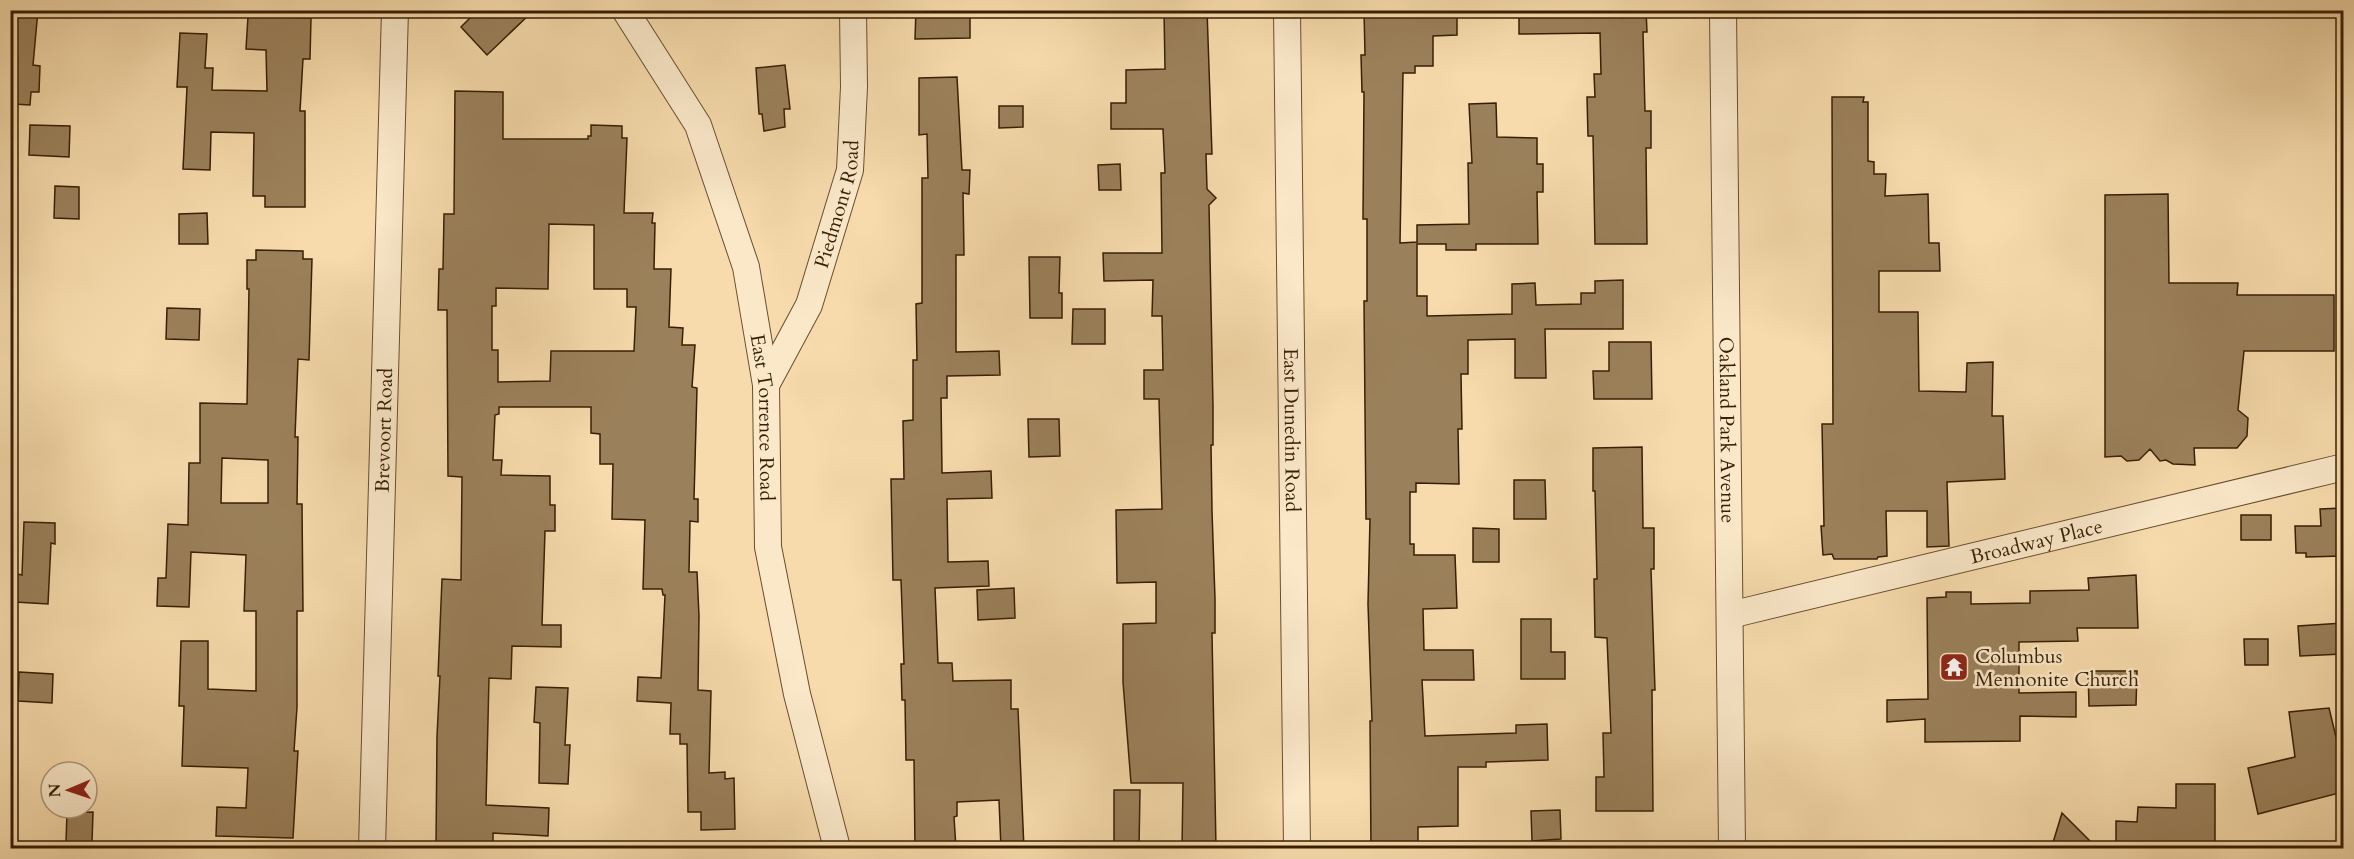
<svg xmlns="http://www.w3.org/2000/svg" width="2354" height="859" font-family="Cardo,serif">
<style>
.building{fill:#9b815b;stroke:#381f04;stroke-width:1.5;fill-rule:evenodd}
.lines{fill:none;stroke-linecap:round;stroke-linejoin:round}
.minor-casing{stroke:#684e2e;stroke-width:28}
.minor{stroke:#fae8c9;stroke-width:26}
.labels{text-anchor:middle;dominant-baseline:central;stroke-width:5;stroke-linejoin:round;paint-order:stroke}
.street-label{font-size:20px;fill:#381f04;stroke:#fae8c9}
.poi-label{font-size:20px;fill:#381f04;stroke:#fae8c9;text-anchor:start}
</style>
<rect width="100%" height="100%" fill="#f7dbac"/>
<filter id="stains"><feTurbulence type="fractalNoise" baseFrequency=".00333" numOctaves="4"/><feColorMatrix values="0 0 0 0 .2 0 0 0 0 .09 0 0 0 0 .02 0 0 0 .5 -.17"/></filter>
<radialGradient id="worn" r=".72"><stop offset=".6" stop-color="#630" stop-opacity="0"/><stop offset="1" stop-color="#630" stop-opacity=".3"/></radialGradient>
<!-- building -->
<path class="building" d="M 16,10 L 38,10 L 33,65 L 40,66 L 39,92 L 31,92 L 30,105 L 13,104 Z
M 478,10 L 534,10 L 487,55 L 461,27 Z
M 916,10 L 970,10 L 970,38 L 915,39 Z
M 1164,10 L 1207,10 L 1212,154 L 1206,154 L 1207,189 L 1216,198 L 1209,205 L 1213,406 L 1213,445 L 1211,445 L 1212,511 L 1215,599 L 1215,633 L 1212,633 L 1216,849 L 1182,849 L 1183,783 L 1131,783 L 1123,682 L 1123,624 L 1156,623 L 1156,582 L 1117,583 L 1116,510 L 1162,509 L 1159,399 L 1144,399 L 1144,370 L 1163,370 L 1162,316 L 1152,316 L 1153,280 L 1104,281 L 1103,253 L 1162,253 L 1161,173 L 1165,173 L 1163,129 L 1111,129 L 1111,103 L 1126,103 L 1126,70 L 1165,69 Z
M 1364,10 L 1397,10 L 1397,13 L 1457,13 L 1457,35 L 1433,36 L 1433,66 L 1415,66 L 1415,73 L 1403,73 L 1400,243 L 1417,242 L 1417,225 L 1469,224 L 1468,163 L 1472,163 L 1469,104 L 1496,103 L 1497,137 L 1537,138 L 1537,164 L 1543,164 L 1543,192 L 1537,192 L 1538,244 L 1476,244 L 1476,250 L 1446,250 L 1446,244 L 1417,244 L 1417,296 L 1427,296 L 1427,316 L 1512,314 L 1512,284 L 1535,283 L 1536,305 L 1581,304 L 1581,293 L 1595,293 L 1595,281 L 1623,280 L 1623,329 L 1545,329 L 1546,378 L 1515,378 L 1515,339 L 1468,340 L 1468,374 L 1461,374 L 1462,429 L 1458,429 L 1459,484 L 1416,483 L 1416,492 L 1410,492 L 1410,544 L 1414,544 L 1414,555 L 1455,555 L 1457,608 L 1423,609 L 1424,650 L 1473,650 L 1474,680 L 1422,680 L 1425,736 L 1516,733 L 1516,725 L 1547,724 L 1548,760 L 1486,762 L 1486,767 L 1458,767 L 1458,826 L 1418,827 L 1418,849 L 1371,849 L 1370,721 L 1372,721 L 1368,604 L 1370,519 L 1366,519 L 1364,301 L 1367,301 L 1367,219 L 1363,219 L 1364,92 L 1362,92 L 1361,55 L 1365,55 Z
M 1519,10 L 1646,10 L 1647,32 L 1643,32 L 1645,111 L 1651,111 L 1651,148 L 1646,148 L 1647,244 L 1595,244 L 1593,136 L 1588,136 L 1587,97 L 1595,97 L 1594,74 L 1601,74 L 1600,33 L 1519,34 Z
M 248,16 L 311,18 L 310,59 L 303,59 L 300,111 L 305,111 L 305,207 L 265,207 L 265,196 L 253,196 L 254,133 L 211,132 L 210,170 L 183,169 L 187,87 L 177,87 L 180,33 L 207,34 L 205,68 L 213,68 L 212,90 L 267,91 L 266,50 L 246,49 Z
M 785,65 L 790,109 L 784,109 L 785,127 L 764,131 L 762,114 L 759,114 L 756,68 Z
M 957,77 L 962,170 L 970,170 L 969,194 L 963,193 L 964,255 L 956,255 L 956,352 L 999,351 L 1000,375 L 947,376 L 947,398 L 941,398 L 942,473 L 991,471 L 992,498 L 947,499 L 948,562 L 988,561 L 989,586 L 935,588 L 938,663 L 952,663 L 953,681 L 1011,680 L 1011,709 L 1018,709 L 1024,849 L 1001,849 L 999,800 L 957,802 L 957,816 L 954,817 L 956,849 L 915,849 L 914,760 L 906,760 L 905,700 L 902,700 L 901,664 L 904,664 L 901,580 L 893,580 L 891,479 L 904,479 L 903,421 L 913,420 L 913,360 L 917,360 L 916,304 L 922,303 L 922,178 L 928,178 L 927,134 L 919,135 L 919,78 Z
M 455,91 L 503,92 L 503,139 L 588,139 L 588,136 L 591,136 L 591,125 L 622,126 L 622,138 L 627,138 L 624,213 L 653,213 L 652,223 L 655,223 L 654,269 L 671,269 L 669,327 L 683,328 L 682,345 L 695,345 L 692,387 L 697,388 L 694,499 L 698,499 L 698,522 L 690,521 L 689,572 L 697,572 L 699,616 L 698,690 L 711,691 L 709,773 L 725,772 L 725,779 L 734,778 L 735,829 L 701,830 L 701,812 L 688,812 L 687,744 L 680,744 L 680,734 L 670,734 L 671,703 L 637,701 L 638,677 L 661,678 L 665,595 L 663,595 L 662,589 L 643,589 L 645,520 L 612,519 L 613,464 L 600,464 L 600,434 L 591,433 L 591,407 L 499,407 L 499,414 L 495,415 L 493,460 L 502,460 L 501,475 L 550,476 L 550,505 L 555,505 L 555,531 L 545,531 L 542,625 L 561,625 L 561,647 L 512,646 L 511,679 L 489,678 L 486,805 L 549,808 L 548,836 L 493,833 L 493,847 L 436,848 L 437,736 L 440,676 L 438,676 L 442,579 L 461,580 L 462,477 L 448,476 L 447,310 L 438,310 L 439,269 L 443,269 L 444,214 L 454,214 ZM 549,224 L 594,225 L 594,289 L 627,289 L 627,307 L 636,307 L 634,351 L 551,351 L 550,381 L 498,382 L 498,350 L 492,350 L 492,306 L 496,306 L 496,288 L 548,289 Z
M 1832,97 L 1864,97 L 1863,102 L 1868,102 L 1868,161 L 1874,162 L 1874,174 L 1886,174 L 1885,196 L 1928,194 L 1929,243 L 1939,243 L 1940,271 L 1879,271 L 1879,312 L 1918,312 L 1919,391 L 1966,392 L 1967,363 L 1993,362 L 1992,416 L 2003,416 L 2005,479 L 1947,482 L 1949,546 L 1927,547 L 1927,511 L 1886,511 L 1887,556 L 1878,557 L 1877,559 L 1834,559 L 1832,554 L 1823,555 L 1821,526 L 1824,526 L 1822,424 L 1833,424 Z
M 999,106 L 1023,106 L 1023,127 L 999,128 Z
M 30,125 L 70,126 L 69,157 L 29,155 Z
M 1120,164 L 1121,190 L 1099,190 L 1098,165 Z
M 55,186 L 79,187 L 79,219 L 54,218 Z
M 2168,194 L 2169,283 L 2238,283 L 2237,295 L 2334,295 L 2334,351 L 2244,351 L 2238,410 L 2248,418 L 2247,436 L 2237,448 L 2194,448 L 2195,465 L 2173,464 L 2166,460 L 2160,461 L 2150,449 L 2139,460 L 2127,461 L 2121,456 L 2105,457 L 2105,195 Z
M 207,213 L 208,244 L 179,244 L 179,214 Z
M 256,250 L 303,251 L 303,259 L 312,259 L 309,360 L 298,359 L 295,437 L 298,437 L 297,504 L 302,504 L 303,611 L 297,611 L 297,707 L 294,751 L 298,751 L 293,838 L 216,836 L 217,807 L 246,808 L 248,768 L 182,766 L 184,706 L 179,706 L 181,641 L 208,641 L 208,689 L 256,691 L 256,611 L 244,611 L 246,555 L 191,552 L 189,607 L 157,606 L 158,578 L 166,578 L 168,524 L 188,525 L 189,463 L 200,463 L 200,403 L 247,404 L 249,289 L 247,289 L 247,260 L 256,260 ZM 222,458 L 268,460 L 268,503 L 221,503 Z
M 1029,257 L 1060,257 L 1059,293 L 1062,293 L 1062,318 L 1030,318 Z
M 167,308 L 200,309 L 199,340 L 166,339 Z
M 1073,309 L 1105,309 L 1105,344 L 1072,344 Z
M 1609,342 L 1651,342 L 1652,399 L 1594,399 L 1593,371 L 1609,371 Z
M 1028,419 L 1059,419 L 1060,456 L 1029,457 Z
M 1642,447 L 1643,528 L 1654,528 L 1654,569 L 1651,569 L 1655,690 L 1652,690 L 1653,811 L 1596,811 L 1596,777 L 1604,777 L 1603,733 L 1611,733 L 1607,638 L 1595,637 L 1594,579 L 1597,579 L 1595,491 L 1593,491 L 1593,448 Z
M 1514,480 L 1545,480 L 1546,519 L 1514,519 Z
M 2343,508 L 2343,556 L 2306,557 L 2306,553 L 2296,553 L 2295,526 L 2321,526 L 2320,509 Z
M 2241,515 L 2271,515 L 2271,540 L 2241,540 Z
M 24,522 L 55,523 L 55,544 L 51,543 L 48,604 L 15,602 L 17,574 L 22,575 Z
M 1473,528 L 1499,529 L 1499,562 L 1473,562 Z
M 2136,575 L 2138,628 L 2077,628 L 2078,641 L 2019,642 L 2019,693 L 2076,692 L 2076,717 L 2020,716 L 2020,741 L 1925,742 L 1925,719 L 1887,722 L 1887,700 L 1928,699 L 1927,598 L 1946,597 L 1946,592 L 1971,592 L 1971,604 L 2030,603 L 2030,591 L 2089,590 L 2088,578 Z
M 1014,588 L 1015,618 L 978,620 L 977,590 Z
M 1521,619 L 1551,619 L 1551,652 L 1565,652 L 1565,679 L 1521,679 Z
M 2343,623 L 2343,654 L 2300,656 L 2298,626 Z
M 2244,639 L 2268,639 L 2268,665 L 2245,665 Z
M 2088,671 L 2137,671 L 2136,705 L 2089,706 Z
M 19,672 L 53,674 L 52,703 L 18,701 Z
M 536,687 L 568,688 L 565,745 L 570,745 L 568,784 L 539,783 L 540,723 L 534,722 Z
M 2329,708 L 2343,766 L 2343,792 L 2258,814 L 2248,768 L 2295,757 L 2289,712 Z
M 2176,784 L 2215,784 L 2215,849 L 2116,849 L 2116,821 L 2137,822 L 2138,807 L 2176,808 Z
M 1114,790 L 1140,790 L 1139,849 L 1114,849 Z
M 1560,810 L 1561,839 L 1532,841 L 1531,811 Z
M 93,812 L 92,843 L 66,842 L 67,813 Z
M 2062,813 L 2098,849 L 2051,849 Z"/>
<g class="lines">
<!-- minor casing -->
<g class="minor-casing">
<g id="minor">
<path id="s1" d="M 625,10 L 698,125 L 746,267 L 766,385 L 768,547 L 797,694 L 837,848"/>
<path id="s2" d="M 1287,10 L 1297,848"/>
<path id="s3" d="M 1723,10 L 1732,848"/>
<path id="s4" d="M 766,385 L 809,305 L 850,170 L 854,87 L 853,10"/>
<path id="s5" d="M 1730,615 L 2344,467"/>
<path id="s6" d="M 372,848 L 395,10"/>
</g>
</g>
<!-- minor -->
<use href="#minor" class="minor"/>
</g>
<!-- icons -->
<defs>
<g id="temple-square" transform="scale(1.5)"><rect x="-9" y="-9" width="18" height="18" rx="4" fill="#8f2418" stroke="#fae8c9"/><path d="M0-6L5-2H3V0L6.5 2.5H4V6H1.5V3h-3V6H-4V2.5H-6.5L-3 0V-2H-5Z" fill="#fff"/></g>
</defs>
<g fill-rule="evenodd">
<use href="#temple-square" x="1954" y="667"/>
</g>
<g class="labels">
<!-- street labels -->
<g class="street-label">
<text stroke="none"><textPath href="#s4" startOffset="196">Piedmont Road</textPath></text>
<text stroke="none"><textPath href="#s1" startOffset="438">East Torrence Road</textPath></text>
<text stroke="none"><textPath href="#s6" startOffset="418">Brevoort Road</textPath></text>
<text stroke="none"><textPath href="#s2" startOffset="420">East Dunedin Road</textPath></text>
<text stroke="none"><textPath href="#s3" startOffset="420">Oakland Park Avenue</textPath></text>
<text stroke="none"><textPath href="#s5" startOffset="315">Broadway Place</textPath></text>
</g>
<!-- poi labels -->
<g class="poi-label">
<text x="1975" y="656">Columbus<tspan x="1975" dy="23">Mennonite Church</tspan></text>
</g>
</g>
<!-- margin -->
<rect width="2354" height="859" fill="none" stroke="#f7dbac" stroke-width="36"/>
<rect x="12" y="12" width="2330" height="835" fill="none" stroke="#381f04" stroke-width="3"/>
<rect x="18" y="18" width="2318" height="823" fill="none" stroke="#381f04" stroke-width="1.5"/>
<!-- north arrow -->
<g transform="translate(69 790) rotate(268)"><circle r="28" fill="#fae8c9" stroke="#ac987a" stroke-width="1.5"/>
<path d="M0-4.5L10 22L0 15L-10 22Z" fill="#8f2418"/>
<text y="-9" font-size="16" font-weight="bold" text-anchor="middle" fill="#381f04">N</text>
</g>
<rect width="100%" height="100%" filter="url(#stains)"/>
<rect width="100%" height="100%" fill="url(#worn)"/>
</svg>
